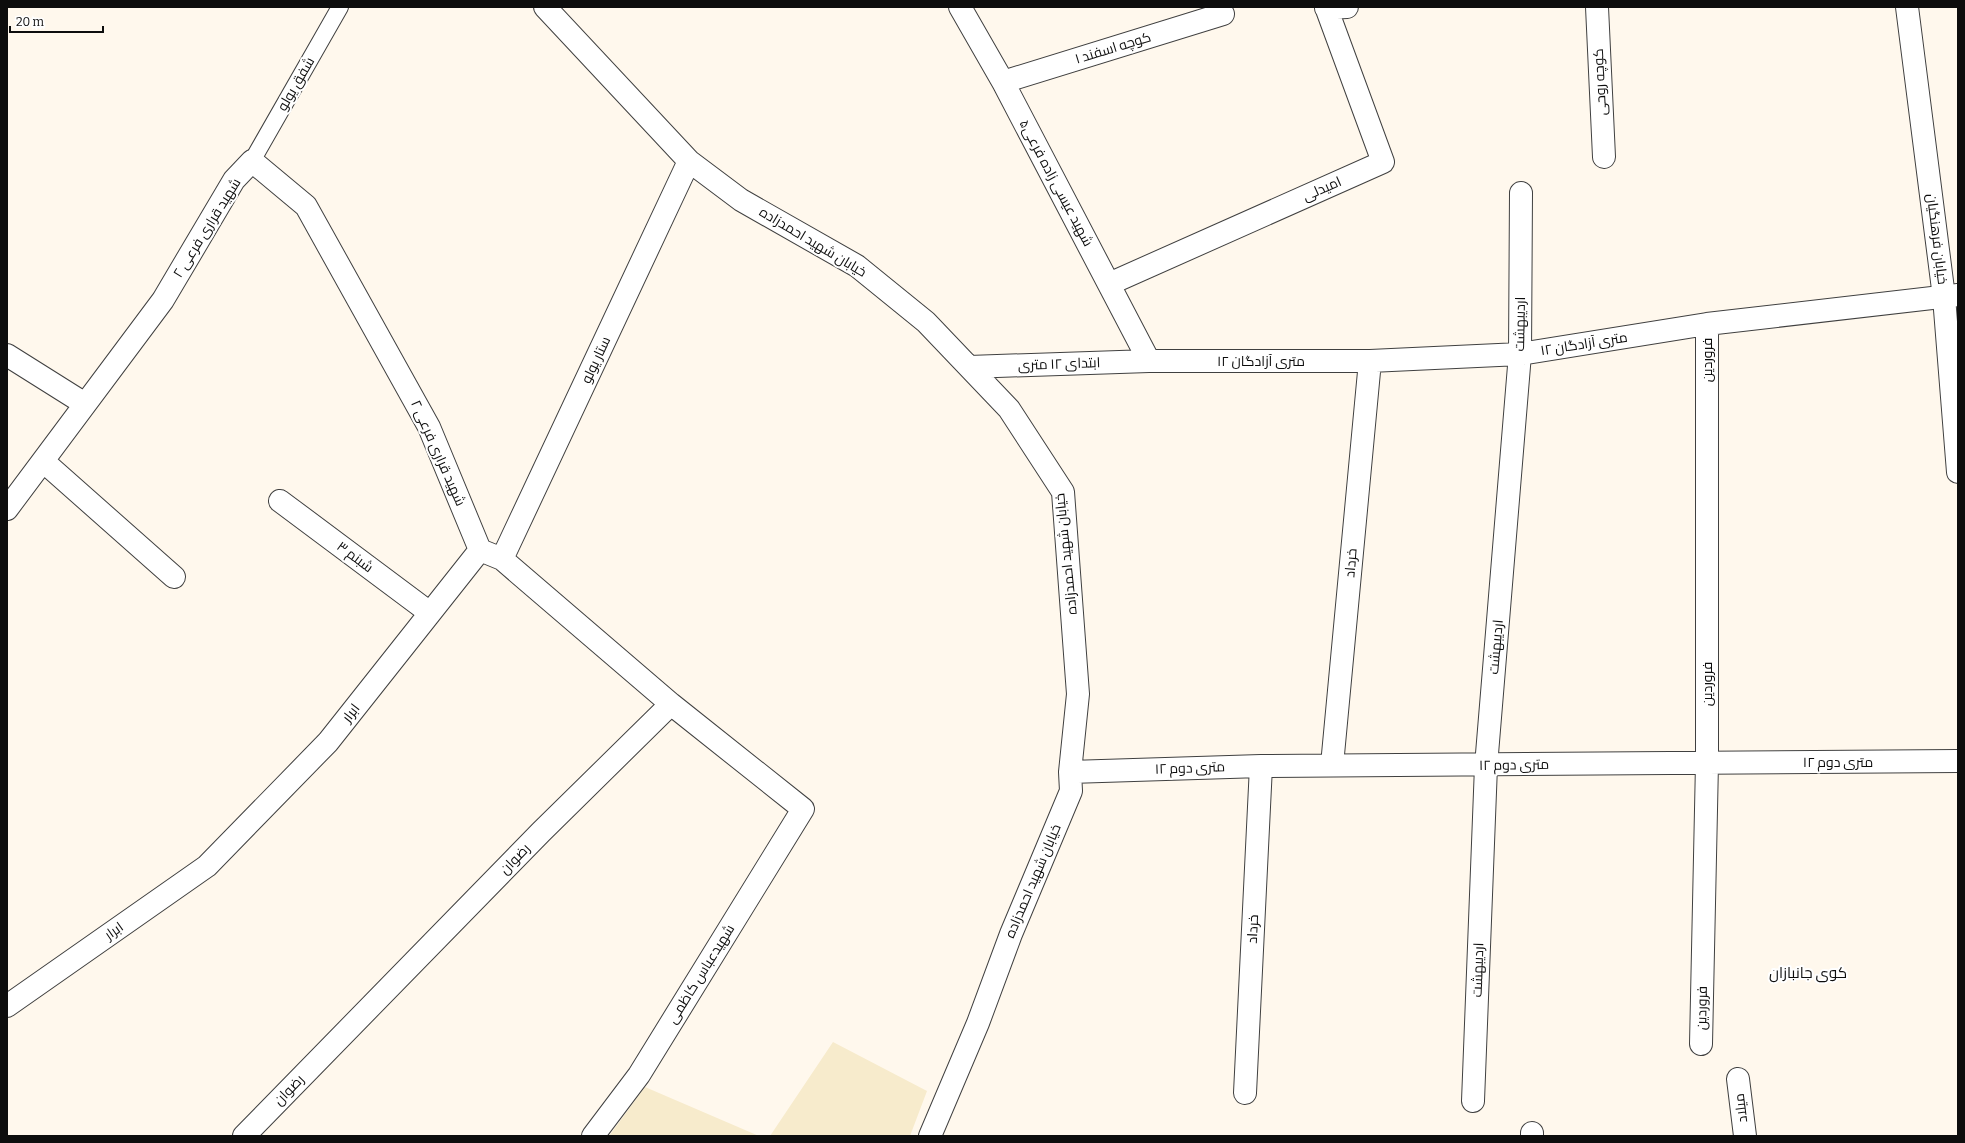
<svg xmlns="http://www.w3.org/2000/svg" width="1965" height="1143" font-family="Bitter,Cairo,serif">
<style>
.farmland{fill:#f7ebcc}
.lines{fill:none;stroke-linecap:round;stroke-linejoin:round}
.service-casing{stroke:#404040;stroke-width:18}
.minor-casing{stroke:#404040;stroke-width:24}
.tertiary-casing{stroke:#404040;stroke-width:24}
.service{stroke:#fff;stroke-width:16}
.minor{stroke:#fff;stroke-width:22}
.tertiary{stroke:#fff;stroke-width:22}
.labels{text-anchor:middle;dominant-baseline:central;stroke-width:4;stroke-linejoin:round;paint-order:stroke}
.street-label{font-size:14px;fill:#0d0d0d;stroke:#fff}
.neighbourhood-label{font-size:15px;fill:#0d0d0d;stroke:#fff}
</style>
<rect width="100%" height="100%" fill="#fff8ed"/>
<!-- farmland -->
<path class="farmland" d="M 833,1042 L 927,1091 L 910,1136 L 770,1136 Z
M 645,1087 L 759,1136 L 609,1136 Z"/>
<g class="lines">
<!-- service casing -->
<g class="service-casing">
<path id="service" d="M 252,161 L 340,7"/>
</g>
<!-- minor casing -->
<g class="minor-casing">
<path id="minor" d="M 545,7 L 689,161 L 741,200 L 857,266 L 926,322 L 1009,409 L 1063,492 L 1078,694 L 1070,772 L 1071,791 L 1011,934 L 978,1023 L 930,1136
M 960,7 L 1003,82 L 1149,361
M 1597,7 L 1604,157
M 1326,8 L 1347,7
M 1003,82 L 1223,14
M 1109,284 L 1383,162 L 1326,7
M 7,355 L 85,404
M 969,367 L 1149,361 L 1370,361 L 1520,354 L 1707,324 L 1958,295
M 43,461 L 174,577
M 280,501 L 430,613
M 7,509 L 163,300 L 234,180 L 252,161 L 306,206 L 429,427 L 480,550
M 502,559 L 689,161
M 1332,765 L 1370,361
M 1070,772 L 1261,766 L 1958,761
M 7,1006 L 207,866 L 328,742 L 480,550 L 502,559 L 671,704
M 1701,1044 L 1707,763 L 1707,324
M 1738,1079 L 1745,1136
M 1245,1093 L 1261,766
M 1473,1101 L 1486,766 L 1520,354 L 1521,193
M 1532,1133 L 1532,1136
M 244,1136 L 541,832 L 671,704 L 803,809 L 639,1075 L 593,1136"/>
</g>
<!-- tertiary casing -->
<g class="tertiary-casing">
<path id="tertiary" d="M 1907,7 L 1944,297 L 1958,472"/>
</g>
<!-- service -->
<use href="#service" class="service"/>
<!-- minor -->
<use href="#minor" class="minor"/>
<!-- tertiary -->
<use href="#tertiary" class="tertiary"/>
</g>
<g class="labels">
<!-- street labels -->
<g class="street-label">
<text transform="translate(1113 48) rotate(-17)">کوچه اسفند ۱</text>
<text transform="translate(1600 82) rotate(-93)">کوچه روحی</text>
<text transform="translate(296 84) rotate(-60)">شفق یولو</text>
<text transform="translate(1056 183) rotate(62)">شهید عیسی زاده فرعی۵</text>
<text transform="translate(1322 189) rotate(-24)">امیدلی</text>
<text transform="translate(207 228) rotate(-58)">شهید قراری فرعی ۲</text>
<text transform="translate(1937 239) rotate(83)">خیابان فرهنگیان</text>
<text transform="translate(813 242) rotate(31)">خیابان شهید احمدزاده</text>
<text transform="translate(1520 324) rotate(-89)">اردیبهشت</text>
<text transform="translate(1584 344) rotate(-9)">۱۲ متری آزادگان</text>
<text transform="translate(596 360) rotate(-65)">ستار یولو</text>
<text transform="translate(1707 360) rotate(-90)">فروردین</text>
<text x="1261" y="361">۱۲ متری آزادگان</text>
<text transform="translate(1059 364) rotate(-2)">ابتدای ۱۲ متری</text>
<text transform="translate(438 453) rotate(66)">شهید قراری فرعی ۲</text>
<text transform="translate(1066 554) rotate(-96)">خیابان شهید احمدزاده</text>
<text transform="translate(355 557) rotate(37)">شبنم ۳</text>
<text transform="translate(1351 563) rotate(-85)">خرداد</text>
<text transform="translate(1496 647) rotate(-85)">اردیبهشت</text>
<text transform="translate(1707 684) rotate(-90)">فروردین</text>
<text transform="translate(351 713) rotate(-52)">ابرار</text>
<text x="1838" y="762">۱۲ متری دوم</text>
<text transform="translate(1514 765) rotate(-1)">۱۲ متری دوم</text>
<text transform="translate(1190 768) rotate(-2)">۱۲ متری دوم</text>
<text transform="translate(515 859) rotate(-46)">رضوان</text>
<text transform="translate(1033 881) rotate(-67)">خیابان شهید احمدزاده</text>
<text transform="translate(1253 929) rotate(-87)">خرداد</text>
<text transform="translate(114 931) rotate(-35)">ابرار</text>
<text transform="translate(1478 970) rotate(-88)">اردیبهشت</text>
<text transform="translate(701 974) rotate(-58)">شهیدعباس کاظمی</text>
<text transform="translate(1702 1008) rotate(-89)">فروردین</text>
<text transform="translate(289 1090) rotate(-46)">رضوان</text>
<text transform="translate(1741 1108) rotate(-97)">میلاد</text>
</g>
<!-- neighbourhood labels -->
<g class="neighbourhood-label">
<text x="1808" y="973">کوی جانبازان</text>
</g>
</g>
<!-- border -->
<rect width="1965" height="1143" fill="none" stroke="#0d0d0d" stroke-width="16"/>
<!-- scale -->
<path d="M10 26v6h93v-6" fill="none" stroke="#0d0d0d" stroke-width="2"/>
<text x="16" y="26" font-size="12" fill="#0d0d0d" stroke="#ffffff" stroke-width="3" paint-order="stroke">20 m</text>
</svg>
